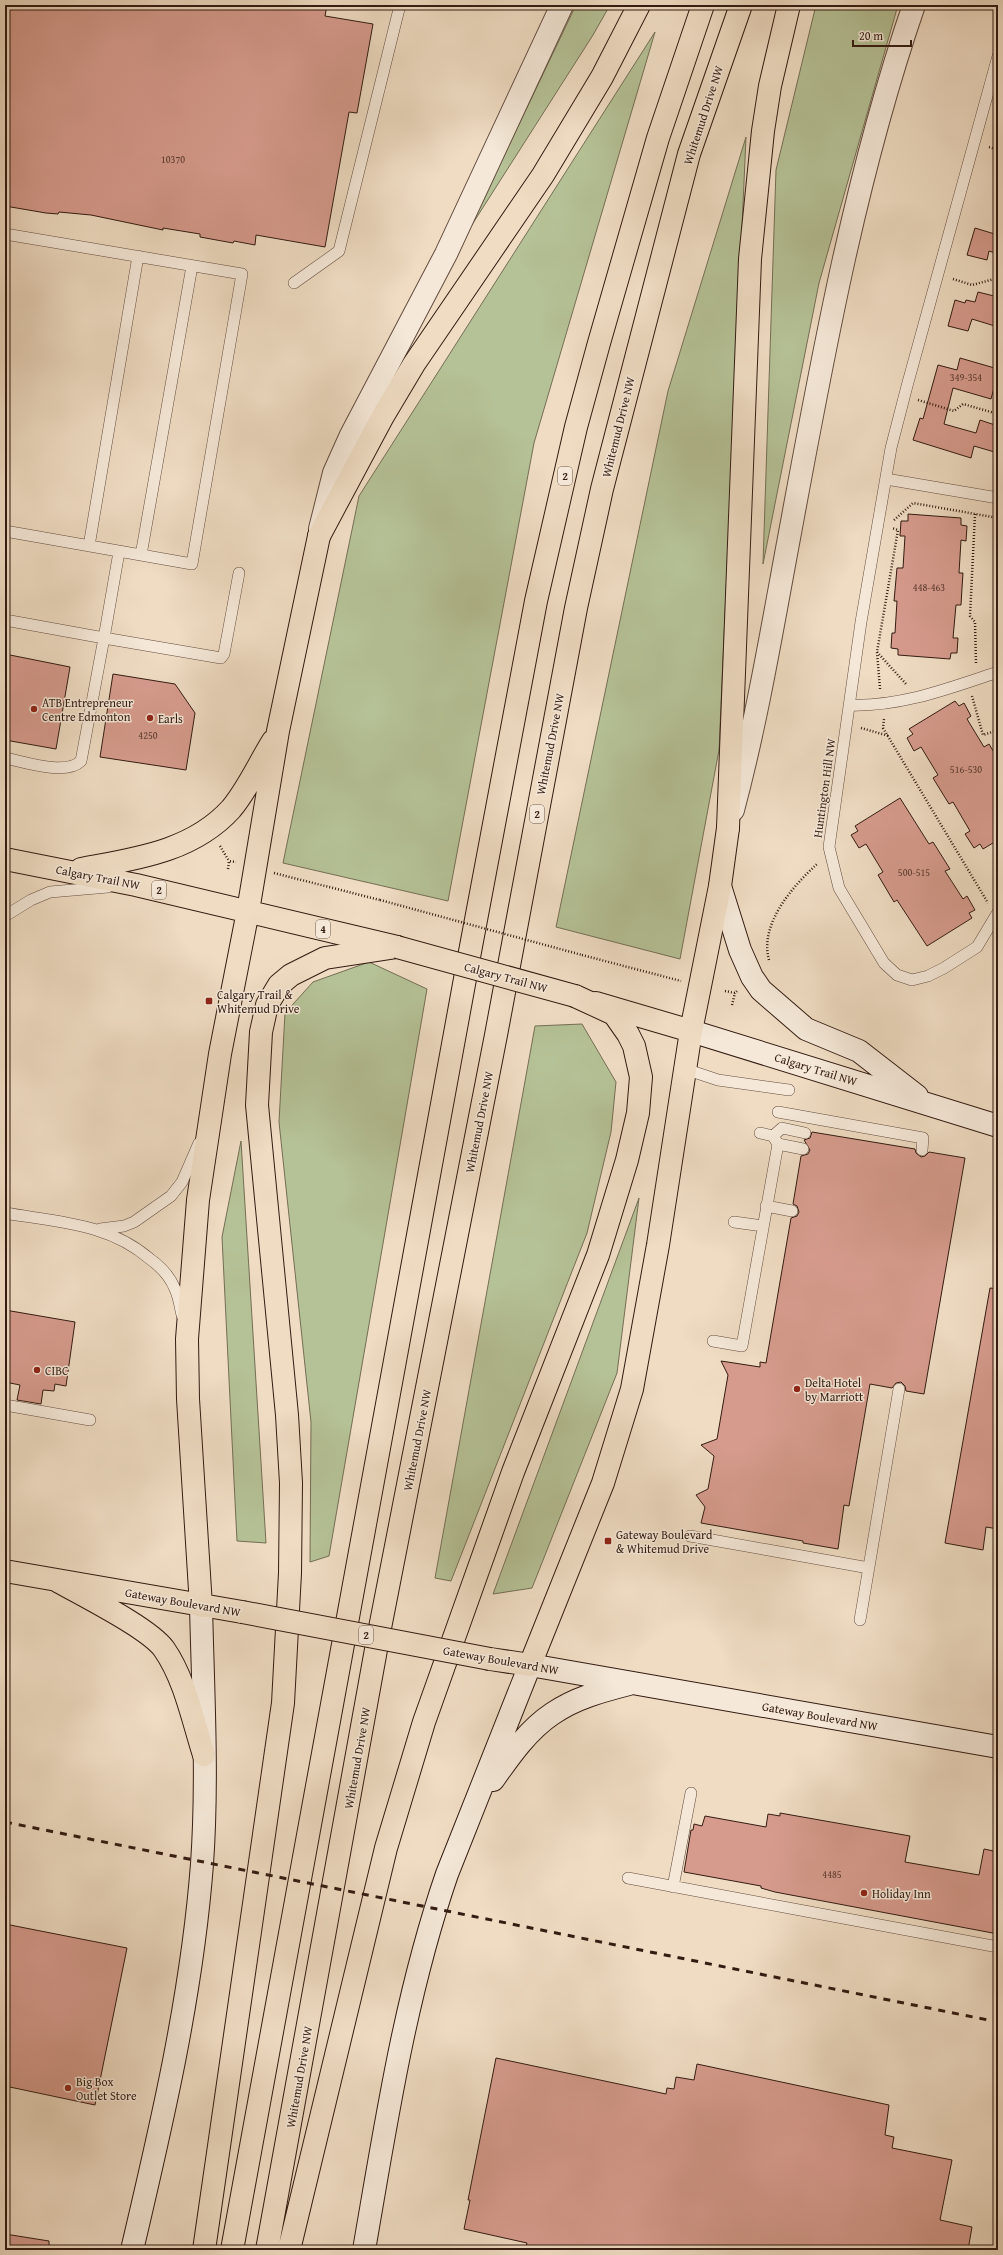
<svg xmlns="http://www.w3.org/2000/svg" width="1003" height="2255" font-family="'Gentium Book Plus',serif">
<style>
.green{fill:#b5c196;stroke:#746e54}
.building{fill:#d69b8d;stroke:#331b11}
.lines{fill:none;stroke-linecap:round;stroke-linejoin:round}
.service-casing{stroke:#624b3e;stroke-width:12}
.tertiary-casing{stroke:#624b3e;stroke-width:24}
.secondary-casing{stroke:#331b11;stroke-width:24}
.trunk-casing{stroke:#331b11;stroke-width:24}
.motorway-casing{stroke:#331b11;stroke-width:24}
.path{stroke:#331b11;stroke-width:2.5;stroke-dasharray:1 2;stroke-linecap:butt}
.service{stroke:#f5e8d8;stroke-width:11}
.tertiary{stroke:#f5e8d8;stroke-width:22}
.secondary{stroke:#f5e8d8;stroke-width:22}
.trunk{stroke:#efdcc3;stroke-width:22}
.motorway{stroke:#efdcc3;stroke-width:22}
.rail{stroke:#331b11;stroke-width:3;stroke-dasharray:7 7;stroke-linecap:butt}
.trunk-bridge-casing{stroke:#331b11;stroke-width:24;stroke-linecap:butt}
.path-bridge{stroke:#331b11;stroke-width:2.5;stroke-dasharray:1 2;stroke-linecap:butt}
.trunk-bridge{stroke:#efdcc3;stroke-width:22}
.poi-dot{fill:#8f2418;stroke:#f5e8d8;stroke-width:1.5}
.labels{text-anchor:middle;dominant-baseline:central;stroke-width:3;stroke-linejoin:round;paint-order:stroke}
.number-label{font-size:10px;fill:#5c3b30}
.shield{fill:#f5e8d8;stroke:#6d584d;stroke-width:1}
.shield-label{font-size:11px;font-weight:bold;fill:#331b11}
.street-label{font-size:12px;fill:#331b11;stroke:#f5e8d8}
.poi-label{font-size:12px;fill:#331b11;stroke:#f5e8d8;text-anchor:start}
</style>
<rect width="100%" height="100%" fill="#efdcc3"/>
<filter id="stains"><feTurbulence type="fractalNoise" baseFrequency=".005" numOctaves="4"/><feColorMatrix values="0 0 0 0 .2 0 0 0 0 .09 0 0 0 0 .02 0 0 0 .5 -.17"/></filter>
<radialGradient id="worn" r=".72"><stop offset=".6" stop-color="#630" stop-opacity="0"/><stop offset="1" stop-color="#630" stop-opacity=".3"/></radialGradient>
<!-- green -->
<path class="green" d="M 576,5 L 610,5 L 593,35 L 468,231 Z
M 816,5 L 898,5 L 819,283 L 763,564 L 776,170 Z
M 655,32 L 534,443 L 448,901 L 283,863 L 359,496 Z
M 746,137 L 719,750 L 680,959 L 556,927 L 668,391 Z
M 369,962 L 427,989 L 329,1556 L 310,1562 L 311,1422 L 279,1122 L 285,1013 L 313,982 Z
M 582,1024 L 616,1082 L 611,1132 L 587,1233 L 451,1581 L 435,1578 L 535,1026 Z
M 241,1141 L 266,1543 L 237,1541 L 222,1237 Z
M 639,1198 L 617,1373 L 532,1588 L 493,1594 Z"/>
<!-- building -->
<path class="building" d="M 5,5 L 327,5 L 325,16 L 373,24 L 357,113 L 349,112 L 325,247 L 256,235 L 255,245 L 234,241 L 233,243 L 200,237 L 200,234 L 163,228 L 163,230 L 91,215 L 59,212 L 58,214 L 46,213 L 5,206 Z
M 975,228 L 998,235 L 998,254 L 989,251 L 987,260 L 967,255 Z
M 978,292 L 998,297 L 998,327 L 972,319 L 968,331 L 948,326 L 955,300 L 965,303 L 966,300 L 975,302 Z
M 960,358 L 998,369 L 998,384 L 995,384 L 991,399 L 953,388 L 944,424 L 976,433 L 980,420 L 998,426 L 998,453 L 974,446 L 971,458 L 913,440 L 920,418 L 923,419 L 938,365 L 957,370 Z
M 908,514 L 961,518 L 961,525 L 967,526 L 966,541 L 961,540 L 959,573 L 963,573 L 962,588 L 961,605 L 956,605 L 953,638 L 958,638 L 957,653 L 951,653 L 950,659 L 898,655 L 898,649 L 891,648 L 892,633 L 895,633 L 897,601 L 894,601 L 897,568 L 903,568 L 905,536 L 900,536 L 901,521 L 908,521 Z
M 5,654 L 70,667 L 56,749 L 5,740 Z
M 113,674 L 175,684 L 195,713 L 186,770 L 100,757 Z
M 955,701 L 959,706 L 964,703 L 971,716 L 967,719 L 984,747 L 989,744 L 998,759 L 998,840 L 983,849 L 980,844 L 974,848 L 965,834 L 970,831 L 953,802 L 949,804 L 933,778 L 938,775 L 921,747 L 914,751 L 907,738 L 913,734 L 909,729 Z
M 900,798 L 929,844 L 933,842 L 950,869 L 945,871 L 963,899 L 967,896 L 975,910 L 969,913 L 972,918 L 927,946 L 897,900 L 894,902 L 878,875 L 883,872 L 866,844 L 859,848 L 851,835 L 858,831 L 855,826 Z
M 812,1132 L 915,1149 L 916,1153 L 921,1157 L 925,1156 L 929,1152 L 965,1158 L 924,1394 L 906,1391 L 905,1386 L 901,1382 L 896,1383 L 892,1388 L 870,1384 L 849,1506 L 844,1505 L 838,1549 L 803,1543 L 803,1541 L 701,1523 L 705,1507 L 696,1495 L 708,1489 L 714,1456 L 701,1445 L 717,1439 L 728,1375 L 721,1361 L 760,1367 L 760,1362 L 766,1363 L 791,1218 L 797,1216 L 799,1212 L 797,1206 L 793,1204 L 801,1156 L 808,1154 L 810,1150 L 804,1140 L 810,1138 Z
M 990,1288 L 998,1289 L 998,1529 L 986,1527 L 983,1550 L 945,1543 Z
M 5,1310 L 75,1322 L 66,1386 L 55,1384 L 54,1391 L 43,1390 L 41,1404 L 17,1400 L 20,1385 L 5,1382 Z
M 780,1813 L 910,1836 L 905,1862 L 979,1875 L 984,1849 L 998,1852 L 998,1934 L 775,1892 L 761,1888 L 761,1886 L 684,1872 L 691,1830 L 693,1830 L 694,1824 L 702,1826 L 705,1816 L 766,1827 L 768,1814 L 780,1816 Z
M 5,1924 L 127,1948 L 95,2105 L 5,2086 Z
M 496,2058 L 666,2094 L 667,2088 L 674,2089 L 676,2077 L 694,2080 L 697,2064 L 889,2105 L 885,2135 L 894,2137 L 892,2148 L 952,2160 L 940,2220 L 972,2227 L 968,2250 L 525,2250 L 527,2243 L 464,2229 L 470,2200 L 468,2200 Z
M 5,2234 L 49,2241 L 49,2250 L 5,2250 Z"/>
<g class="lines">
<!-- service casing -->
<g class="service-casing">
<path id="service" d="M 998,56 L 907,386 L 891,448 L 861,622 L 829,847 L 839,888 L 884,963 L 897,975 L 912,980 L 928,976 L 944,968 L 977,947 L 998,912
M 5,234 L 242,274 L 192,564 L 5,531
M 294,283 L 339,251 L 400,5
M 886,479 L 998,498
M 89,546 L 138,256
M 141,555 L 192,266
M 5,620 L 104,638 L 119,552
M 849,705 C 901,707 950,688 998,672
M 5,758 C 25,762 66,776 81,761 L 104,638 L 221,658 L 224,654 L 239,573
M 5,916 L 31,900 L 50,892 L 108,887
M 685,1069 L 718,1080 L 789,1090
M 778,1112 L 923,1138 L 922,1150
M 760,1133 L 773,1136
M 803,1149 L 778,1144 L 773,1136 L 782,1128 L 805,1133
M 766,1206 L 792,1211
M 5,1213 C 57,1222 109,1223 150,1259 C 161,1267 170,1276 175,1289 C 179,1297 180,1307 182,1315
M 734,1222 L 763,1226
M 100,1229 L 124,1226 L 134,1222 L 171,1196 L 182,1182 L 199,1143
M 713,1341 L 742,1346 L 778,1144
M 5,1405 L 90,1420
M 690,1536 L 869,1568
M 860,1620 L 899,1389
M 628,1878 L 998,1947
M 673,1887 L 691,1793"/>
</g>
<!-- tertiary casing -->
<g class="tertiary-casing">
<path id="tertiary" d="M 320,529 L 334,473 L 351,435 L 446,254 L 562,5
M 733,810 C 757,720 772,629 789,538 C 822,360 855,176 914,5"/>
</g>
<!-- secondary casing -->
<g class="secondary-casing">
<path id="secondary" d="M 720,886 L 740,950 L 752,977 L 761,990 L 806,1029 L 859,1051 L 917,1096
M 691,1031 L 998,1126
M 493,1780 C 510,1756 528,1730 552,1714 C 575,1698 602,1691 629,1684
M 132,2250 C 162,2123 192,1995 202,1864 C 208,1779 203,1692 201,1606
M 364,2250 C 386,2123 405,1996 447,1874 L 530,1665 L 998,1747"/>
</g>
<!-- trunk casing -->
<g class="trunk-casing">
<path id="trunk" d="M 5,859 L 136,885 L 397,947
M 81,869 C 134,859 192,852 231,809 C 248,789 259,763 273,741
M 596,1003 L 691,1031
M 5,1571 L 242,1612
M 56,1580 C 82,1595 149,1628 164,1649 C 185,1679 193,1721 204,1755
M 201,1606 L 188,1399 L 187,1339 L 198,1200 L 220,1054 L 248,911 L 278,731 L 319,536
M 490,1659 L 530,1665 L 603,1483 L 632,1389 L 658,1245 L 691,1031 L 720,886 L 728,828"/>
</g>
<!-- motorway casing -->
<g class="motorway-casing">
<path id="motorway" d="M 319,536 L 383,416 L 414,364 L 543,175 L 602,77 L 639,5
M 728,828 L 750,259 L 763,131 L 770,86 L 789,5
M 204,2250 L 283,1703 L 290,1573 L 291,1483 L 287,1415 L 257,1105 L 261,1032 L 267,1005 L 279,985 L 291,975 L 325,958 L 397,947
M 232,2250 L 469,957 L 536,601 L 576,427 L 599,343 L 658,138 L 703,5
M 267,2250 L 379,1633 L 496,1035 L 576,608 L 602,489 L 689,154 L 741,5
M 289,2250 L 386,1848 L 424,1722 L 513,1472 L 598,1255 L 627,1160 L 638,1113 L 641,1077 L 634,1046 L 628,1034 L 614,1014 L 575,996"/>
</g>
<!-- path -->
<path class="path" d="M 989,147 L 998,150
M 953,279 L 972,285 L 998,278
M 918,400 L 954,411 L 963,404 L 998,414
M 975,514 L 970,616 L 975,622 L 976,663
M 894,520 L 913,503 L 998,518
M 877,652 L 906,684
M 880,689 L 877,652 L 898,530 L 892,528
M 972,696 L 983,735 L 995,731 L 998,736
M 884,719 L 883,728 L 988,903
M 861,728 L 889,736
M 220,846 L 229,861
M 228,869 L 229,861 L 236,862
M 274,873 L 380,900
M 582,955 L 681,981
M 769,960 C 759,924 793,886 817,864
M 725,991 L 735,993 L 737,991
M 732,1005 L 735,993"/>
<!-- service -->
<use href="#service" class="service"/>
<!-- tertiary -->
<use href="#tertiary" class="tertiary"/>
<!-- secondary -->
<use href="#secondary" class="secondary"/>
<!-- trunk -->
<use href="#trunk" class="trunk"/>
<!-- motorway -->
<use href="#motorway" class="motorway"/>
<!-- rail -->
<path class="rail" d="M 5,1822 L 998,2022"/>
<!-- trunk-bridge casing -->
<g class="trunk-bridge-casing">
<path id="trunk-bridge" d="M 397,947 L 575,996
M 242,1612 L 490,1659"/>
</g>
<!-- path-bridge -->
<path class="path-bridge" d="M 380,900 L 582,955"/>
<!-- trunk-bridge -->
<use href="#trunk-bridge" class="trunk-bridge"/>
</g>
<!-- markers -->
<g class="poi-dot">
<circle cx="34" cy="709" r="4"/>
<circle cx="150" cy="718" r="4"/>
<rect x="205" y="997" width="8" height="8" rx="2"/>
<circle cx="37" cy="1370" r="4"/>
<circle cx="797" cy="1389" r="4"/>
<rect x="604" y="1537" width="8" height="8" rx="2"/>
<circle cx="864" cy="1893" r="4"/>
<circle cx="68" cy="2088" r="4"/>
</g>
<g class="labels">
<!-- number labels -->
<g class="number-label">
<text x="173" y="159">10370</text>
<text x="966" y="377">349-354</text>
<text x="929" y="587">448-463</text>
<text x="148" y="735">4250</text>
<text x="966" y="769">516-530</text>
<text x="914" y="872">500-515</text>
<text x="832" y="1874">4485</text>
</g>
<!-- shield labels -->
<g class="shield">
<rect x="558" y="467" width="14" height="18" rx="3"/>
<rect x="530" y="805" width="14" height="18" rx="3"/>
<rect x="152" y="881" width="14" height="18" rx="3"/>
<rect x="316" y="920" width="14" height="18" rx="3"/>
<rect x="359" y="1626" width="14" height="18" rx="3"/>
</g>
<g class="shield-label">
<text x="565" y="476">2</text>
<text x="537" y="814">2</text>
<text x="159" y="890">2</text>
<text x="323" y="929">4</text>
<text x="366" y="1635">2</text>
</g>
<!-- street labels -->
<g class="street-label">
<text transform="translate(703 115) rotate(-72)">Whitemud Drive NW</text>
<text transform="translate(618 427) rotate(-76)">Whitemud Drive NW</text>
<text transform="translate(550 744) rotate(-79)">Whitemud Drive NW</text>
<text transform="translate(824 788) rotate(-82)">Huntington Hill NW</text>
<text transform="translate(98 877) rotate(11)">Calgary Trail NW</text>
<text transform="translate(506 977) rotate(15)">Calgary Trail NW</text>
<text transform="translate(816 1069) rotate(17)">Calgary Trail NW</text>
<text transform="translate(479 1122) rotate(-79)">Whitemud Drive NW</text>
<text transform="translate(417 1440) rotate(-79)">Whitemud Drive NW</text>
<text transform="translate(183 1602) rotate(10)">Gateway Boulevard NW</text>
<text transform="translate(501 1660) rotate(10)">Gateway Boulevard NW</text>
<text transform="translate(820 1716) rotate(10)">Gateway Boulevard NW</text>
<text transform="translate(357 1758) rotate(-80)">Whitemud Drive NW</text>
<text transform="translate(299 2077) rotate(-80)">Whitemud Drive NW</text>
</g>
<!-- poi labels -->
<g class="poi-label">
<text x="42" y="702">ATB Entrepreneur<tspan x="42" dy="14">Centre Edmonton</tspan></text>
<text x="158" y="718">Earls</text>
<text x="217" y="994">Calgary Trail &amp;<tspan x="217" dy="14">Whitemud Drive</tspan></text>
<text x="45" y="1370">CIBC</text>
<text x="805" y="1382">Delta Hotel<tspan x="805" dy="14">by Marriott</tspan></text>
<text x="616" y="1534">Gateway Boulevard<tspan x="616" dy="14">&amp; Whitemud Drive</tspan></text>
<text x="872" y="1893">Holiday Inn</text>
<text x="76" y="2081">Big Box<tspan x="76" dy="14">Outlet Store</tspan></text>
</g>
</g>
<!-- margin -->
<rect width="1003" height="2255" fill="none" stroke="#efdcc3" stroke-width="20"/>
<rect x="6" y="6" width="991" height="2243" fill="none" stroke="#331b11" stroke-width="2"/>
<rect x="10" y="10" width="983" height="2235" fill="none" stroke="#331b11"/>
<!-- scale -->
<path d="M853 40v6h58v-6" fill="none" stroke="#331b11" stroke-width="2"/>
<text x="859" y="40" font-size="12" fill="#331b11" stroke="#f5e8d8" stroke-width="3" paint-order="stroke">20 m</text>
<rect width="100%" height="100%" filter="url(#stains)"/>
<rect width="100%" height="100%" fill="url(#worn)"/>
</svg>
